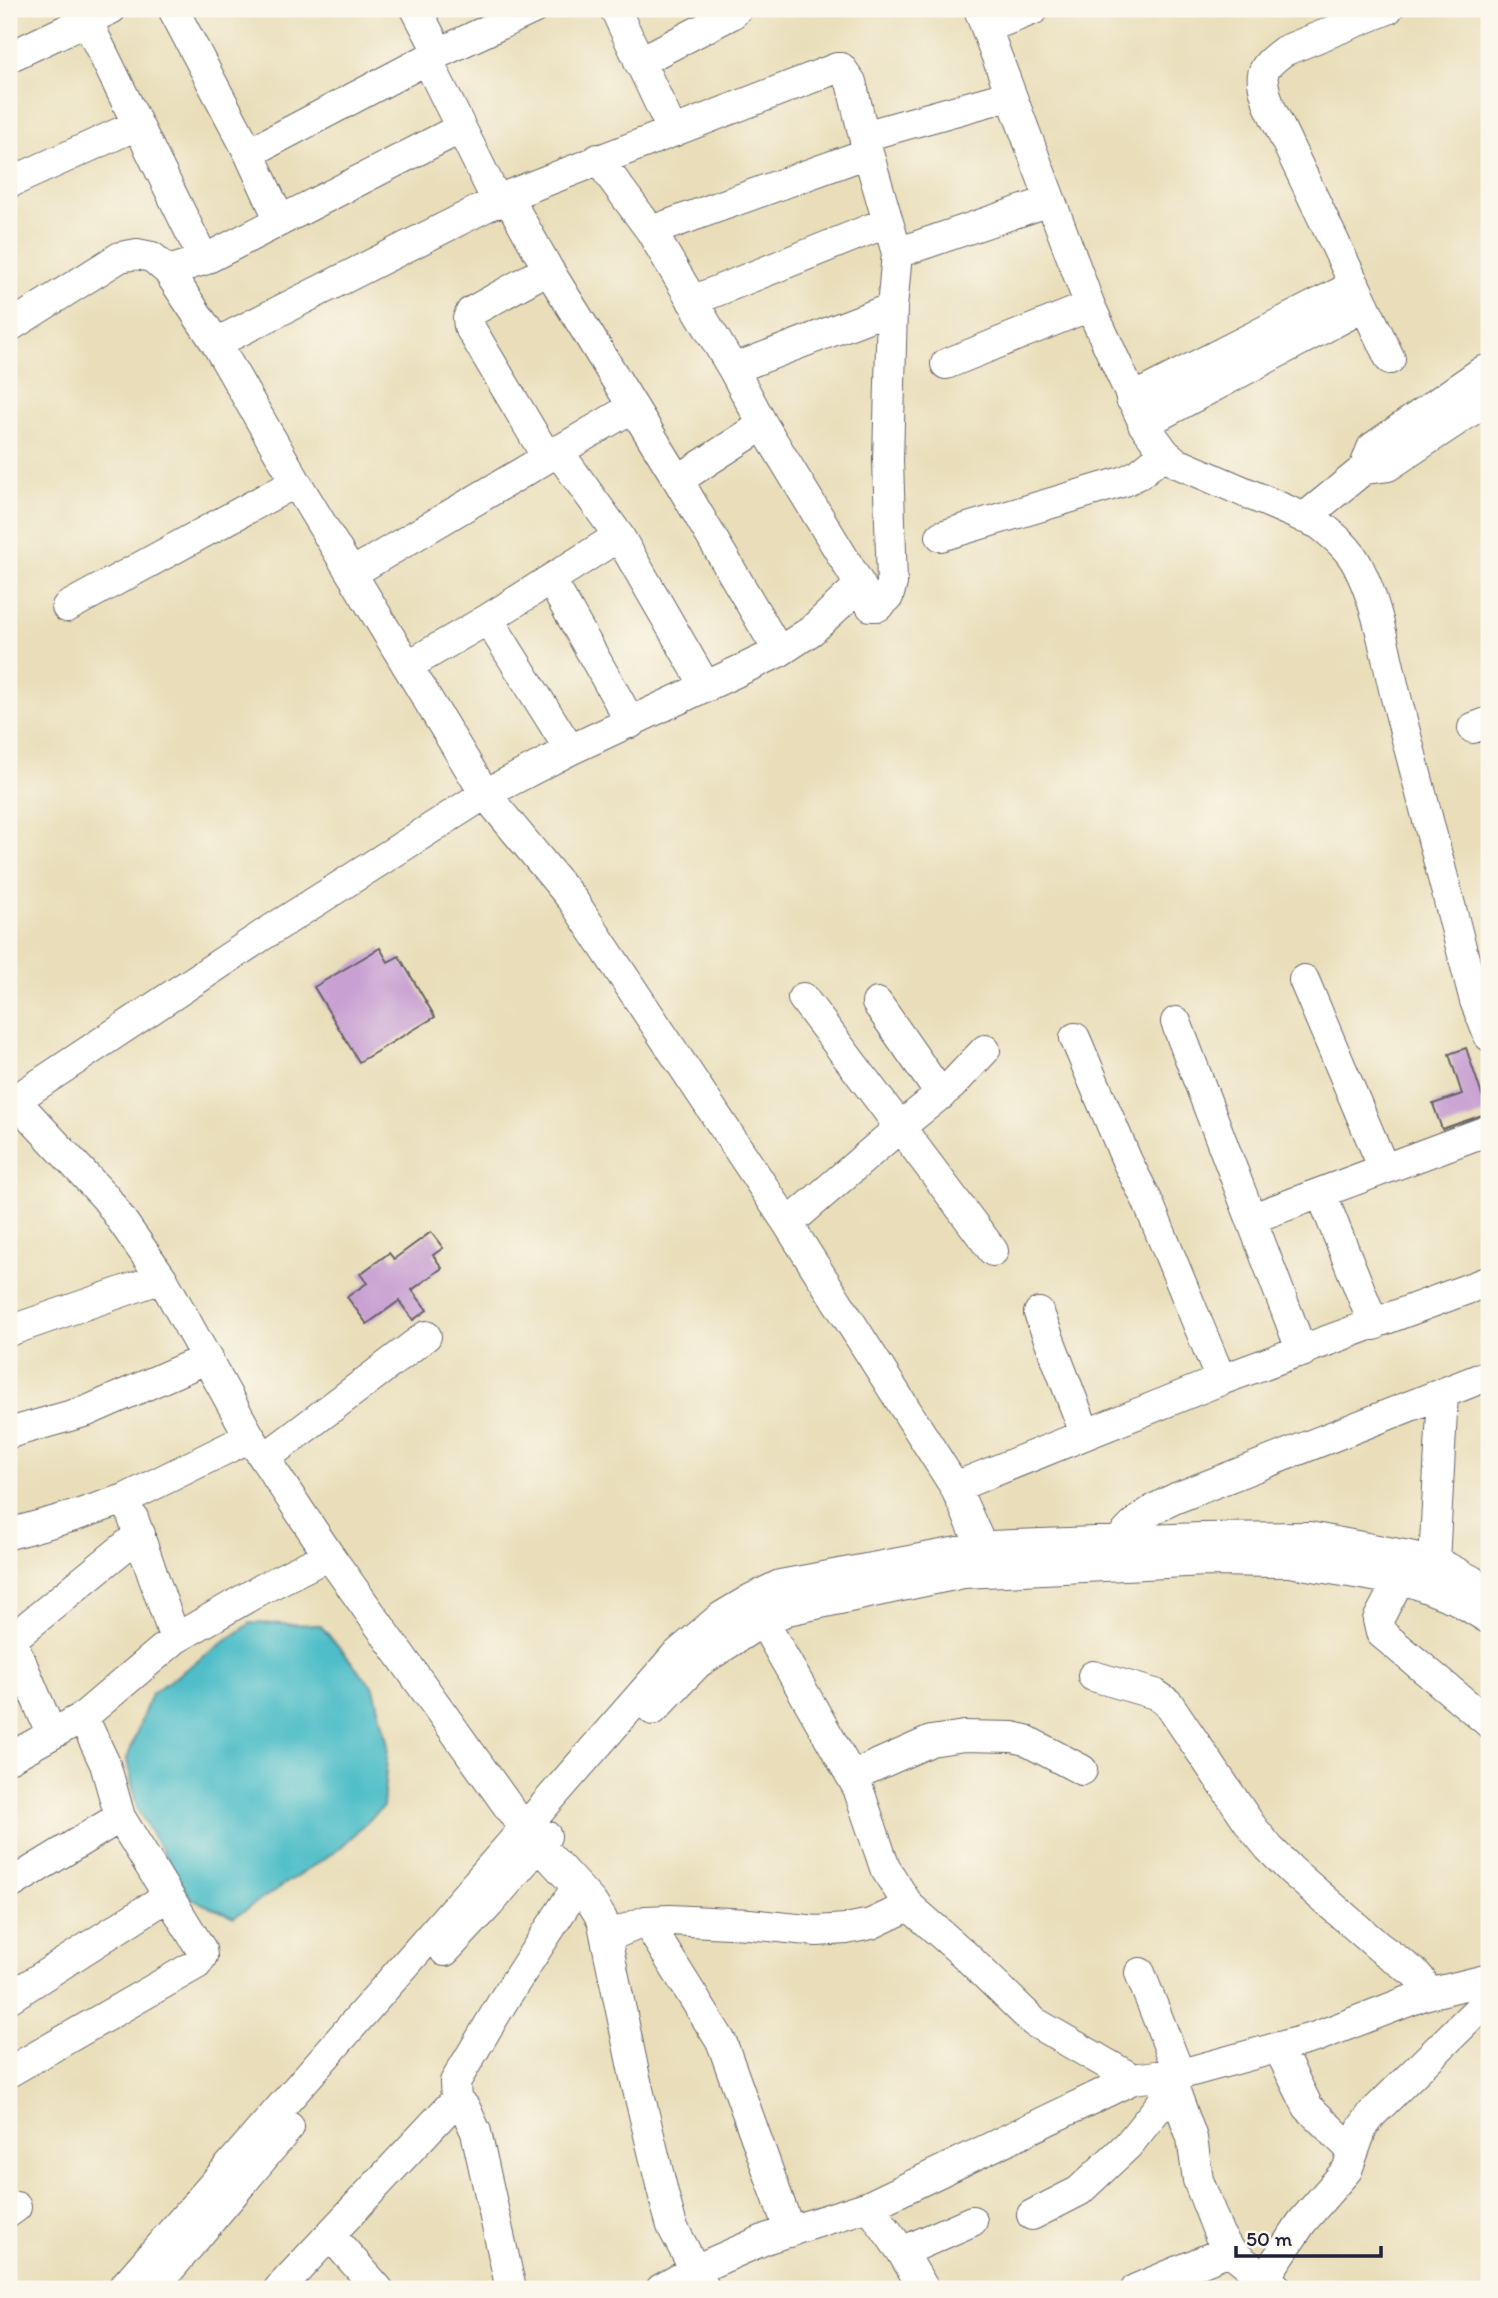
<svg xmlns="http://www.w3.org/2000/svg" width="1498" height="2298" font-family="Itim,sans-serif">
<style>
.water{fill:#50bec8;stroke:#397082;stroke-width:2}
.building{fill:#c8a1d2}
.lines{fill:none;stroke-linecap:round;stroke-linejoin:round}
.minor-casing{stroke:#686467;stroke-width:32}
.minor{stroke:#fff;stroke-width:30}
</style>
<rect width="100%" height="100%" fill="#fbf7ec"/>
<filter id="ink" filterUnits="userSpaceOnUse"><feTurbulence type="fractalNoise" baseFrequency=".0143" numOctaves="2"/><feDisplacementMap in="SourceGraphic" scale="14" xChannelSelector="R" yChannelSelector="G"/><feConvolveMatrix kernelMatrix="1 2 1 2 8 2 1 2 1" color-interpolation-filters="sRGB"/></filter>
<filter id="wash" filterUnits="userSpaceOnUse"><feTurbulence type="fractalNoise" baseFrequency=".00686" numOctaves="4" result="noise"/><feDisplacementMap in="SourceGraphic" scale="28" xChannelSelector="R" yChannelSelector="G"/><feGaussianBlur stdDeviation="1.57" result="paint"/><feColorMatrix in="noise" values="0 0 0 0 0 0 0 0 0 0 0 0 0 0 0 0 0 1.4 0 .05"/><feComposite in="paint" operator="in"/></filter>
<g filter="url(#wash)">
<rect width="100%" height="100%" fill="#e9deb9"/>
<!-- water -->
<path class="water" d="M 251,1623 L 320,1625 L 374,1688 L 388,1745 L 383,1807 L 339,1849 L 234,1917 L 191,1899 L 137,1809 L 127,1759 L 151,1694 Z"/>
<g id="blocks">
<!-- building -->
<path class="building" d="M 380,948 L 388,962 L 399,956 L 435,1017 L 359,1062 L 314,987 Z
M 1466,1048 L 1488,1113 L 1442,1129 L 1433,1104 L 1462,1094 L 1449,1054 Z
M 431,1232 L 443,1248 L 433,1255 L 442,1268 L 412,1290 L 427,1310 L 413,1320 L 399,1301 L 367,1324 L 347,1297 L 367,1283 L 360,1274 L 389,1253 L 394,1259 Z"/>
</g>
</g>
<g filter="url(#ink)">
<use href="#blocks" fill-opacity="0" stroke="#686467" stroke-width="2"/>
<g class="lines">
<!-- minor casing -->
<g class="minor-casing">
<path id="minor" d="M 173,9 L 249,153 L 280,221
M 416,9 L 439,53
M 615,9 L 673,132
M 979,9 L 1090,306 L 1145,426 L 1165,453 L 1177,463 L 1319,524 C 1334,536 1349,548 1358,566 C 1380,609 1386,660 1398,705 C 1424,804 1449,902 1475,1001 L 1489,1036
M 1388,9 L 1284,51 C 1257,71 1260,75 1269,105 L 1390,359
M 87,21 L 204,260
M 986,28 L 1034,9
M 9,57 L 111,9
M 427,59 L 498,203
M 639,62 L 732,14 L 737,9
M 864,136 L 1011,95
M 249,153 L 439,53 L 533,9
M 9,183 L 137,125
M 507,196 L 548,269 L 678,480 L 779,652
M 651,231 L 868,153
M 897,253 L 1050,201
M 168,271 L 204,260 L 461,128
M 692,301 L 888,222
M 9,327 L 120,257 L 137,254 L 152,257 L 168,271 L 216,343 L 296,482 L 485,794 L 572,899 L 788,1224 L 955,1487 L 982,1547 L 985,1571
M 216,343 L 507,196 L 837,68 L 841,68 L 851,82 L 868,153 L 897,253 L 892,308 L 888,460 L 892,583 L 888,597 L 878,606 L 871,606 L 860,585 L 763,425 L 733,369 L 651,231 L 598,159
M 946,364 L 1090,306
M 733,369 L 892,308
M 1489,370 L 1483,371 L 1372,448 L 1364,469 L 1388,466 L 1489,399
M 1131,399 L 1355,285
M 1143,424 L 1365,306
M 557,450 L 619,536 L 706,687
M 547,457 L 469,326 L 468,319 L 471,312 L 548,269
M 678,480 L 763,425
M 1304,518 L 1364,469
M 941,536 L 1125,481 L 1139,474 L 1165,453
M 352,573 L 633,407
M 551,580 L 631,723
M 67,607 L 296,482
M 488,619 L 570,750
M 409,665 L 488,619 L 619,536
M 1473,728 L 1489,722
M 1304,980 L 1384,1169
M 803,998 L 993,1251
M 877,1003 L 941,1095
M 1176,1022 L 1302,1352
M 1075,1038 L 1127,1161 L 1147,1200 L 1221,1380
M 9,1094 L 106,1198 L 162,1278 L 250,1437 L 329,1555 L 525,1830 L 592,1903 L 602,1919 L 634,2073 L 665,2201 L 672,2226 L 705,2289
M 15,1100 L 263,935 L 485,794 L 570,750 L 779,652 L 811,631 L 860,585
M 1321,1193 L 1374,1325
M 1253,1218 L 1489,1130
M 788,1224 L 900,1127 L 952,1085 L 985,1050
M 1039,1313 L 1085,1433
M 9,1331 L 162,1278
M 9,1433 L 87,1411 L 208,1358
M 265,1458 L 426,1336
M 955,1487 L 1221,1380 L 1489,1281
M 133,1518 L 175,1639
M 9,1534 L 74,1516 L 125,1499 L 250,1437
M 1119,1541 C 1137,1519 1150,1510 1176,1498 L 1489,1375
M 1399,1580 L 1378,1620 L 1381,1633 L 1489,1723
M 1433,1581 L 1443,1393
M 764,1623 L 858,1788 L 885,1868 L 909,1906 L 965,1955 L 1034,2022 L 1133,2079
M 9,1634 L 51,1733
M 12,1639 L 140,1534
M 1093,1676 L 1155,1694 L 1168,1703 L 1252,1827 L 1269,1848 L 1292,1871 L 1379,1947 L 1415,1973 L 1421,1980 L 1424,1995
M 653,1710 L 698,1663 L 749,1630 L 787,1610 L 963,1573 L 1206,1561 L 1289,1562 L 1415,1583 L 1456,1599 L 1489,1619
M 9,1758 L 83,1717 L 175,1639 L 260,1590 L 329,1555
M 852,1776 L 931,1741 L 964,1736 L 1013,1737 L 1025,1740 L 1082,1770
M 9,1885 L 120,1817
M 646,1921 L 722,2043 L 790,2232
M 607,1937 L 646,1921 L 670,1920 L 749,1924 L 817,1931 L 846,1929 L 871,1924 L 909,1906
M 445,1951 L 489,1904 L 546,1836
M 1140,1973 L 1180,2075
M 9,1998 L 168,1896
M 1278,2047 L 1308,2107 L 1353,2151
M 9,2072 L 197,1964 L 202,1956 L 201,1949 L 120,1817 L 105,1764 L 83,1717
M 1171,2080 L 1192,2138 L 1198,2180 L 1219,2234 L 1229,2250 L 1278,2289
M 869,2206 L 902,2252 L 924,2289
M 9,2212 L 16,2207
M 1032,2215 L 1079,2191 L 1128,2145 L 1161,2104 L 1174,2076
M 330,2235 L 378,2289
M 902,2252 L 972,2221
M 122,2289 L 674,1657 L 721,1617 L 751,1599 L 780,1585 L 990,1546 L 1201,1538 L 1309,1537 L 1435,1561 L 1489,1590
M 153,2289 L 289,2127
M 279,2289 L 456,2100
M 511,2289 L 476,2132 L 465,2108 L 456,2100 L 455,2082 L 505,1998 L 576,1888
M 661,2289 L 695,2270 L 768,2238 L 869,2206 L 1133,2079 L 1164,2075 L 1174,2076 L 1316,2037 L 1424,1995 L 1489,1979
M 1136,2289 L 1229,2250
M 1257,2289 L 1302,2222 L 1347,2170 L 1362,2128 L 1372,2114 L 1489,1999"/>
</g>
<!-- minor -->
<use href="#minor" class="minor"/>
</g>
</g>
<!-- margin -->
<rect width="1498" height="2298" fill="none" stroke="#fbf7ec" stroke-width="35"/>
<!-- scale -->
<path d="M1236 2246v10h145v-10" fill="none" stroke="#22223b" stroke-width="3.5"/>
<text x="1246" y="2246" font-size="21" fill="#22223b" stroke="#fbf7ec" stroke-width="5" paint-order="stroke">50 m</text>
</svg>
